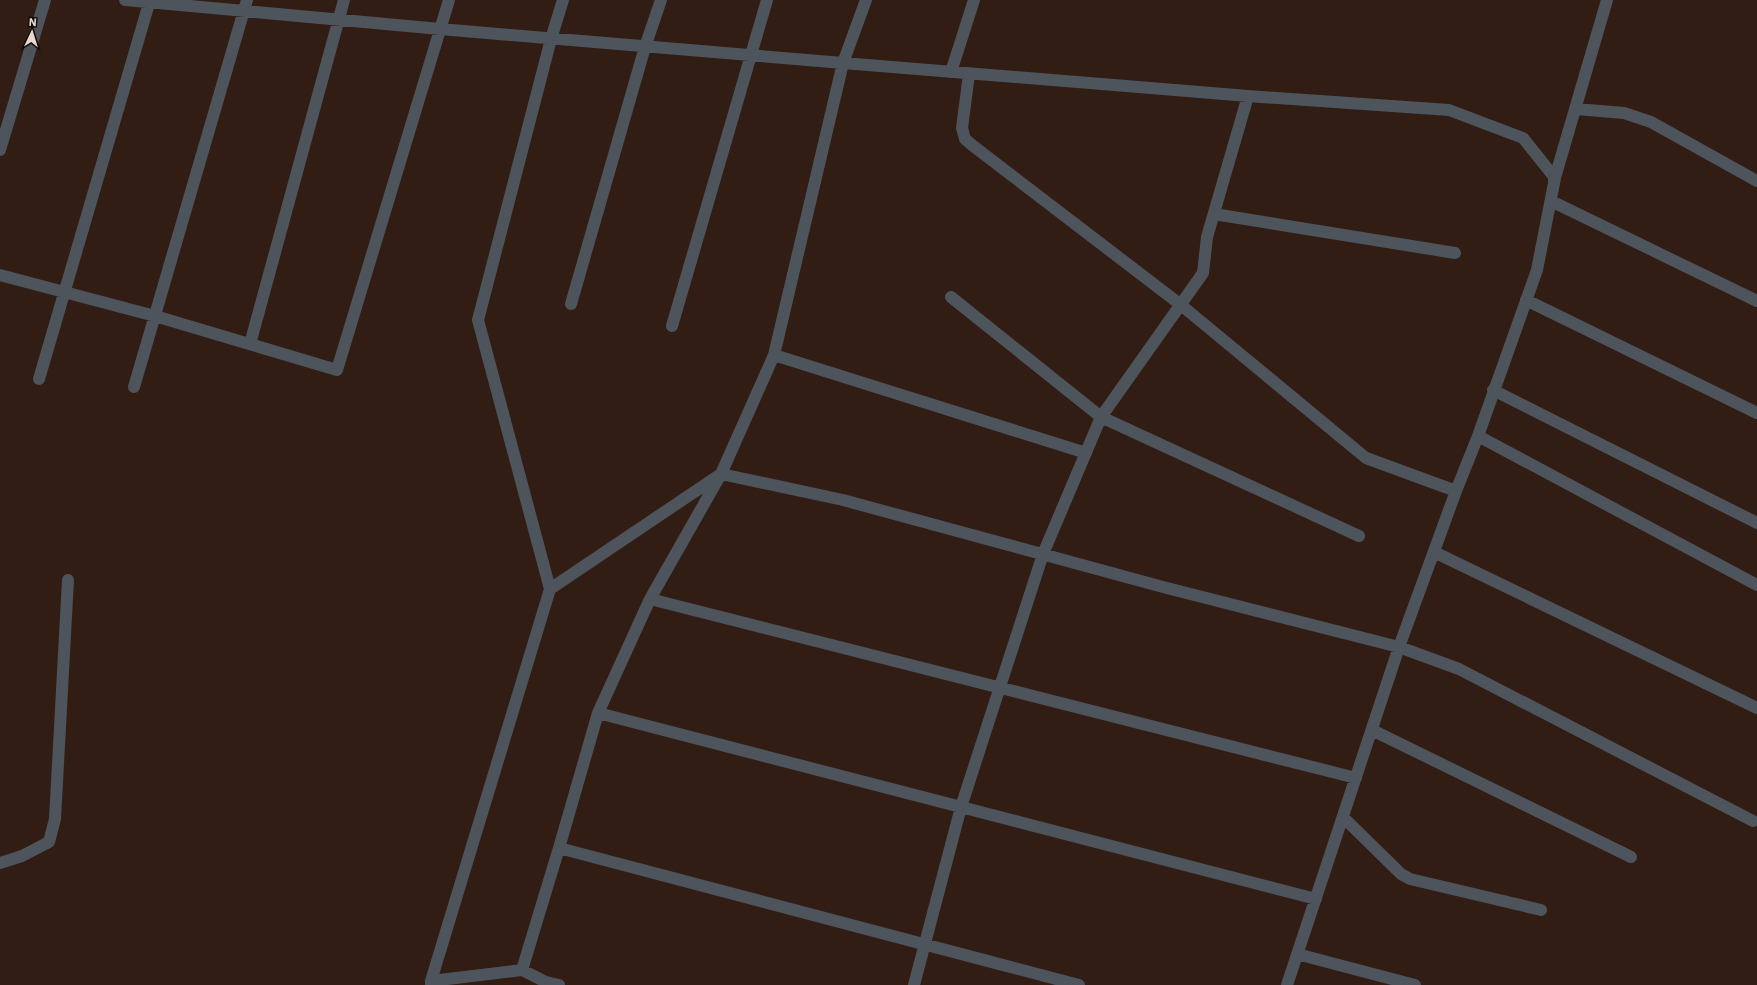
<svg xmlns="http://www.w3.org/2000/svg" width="1757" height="985" font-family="'IBM Plex Sans',sans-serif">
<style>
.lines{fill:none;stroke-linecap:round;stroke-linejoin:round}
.lane{stroke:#4d545c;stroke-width:12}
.street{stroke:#4d545c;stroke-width:12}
</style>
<rect width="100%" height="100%" fill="#321d14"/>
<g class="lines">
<!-- lane -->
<path class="lane" d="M 0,863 L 22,856 L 49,842 L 55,819 L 68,580"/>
<!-- street -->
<path class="street" d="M 125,0 L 440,29 L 843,63 L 1248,96 L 1449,110 L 1523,138 L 1555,178 L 1537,270 L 1478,436 L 1456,491 L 1399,647 L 1287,985
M 563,0 L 551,39 L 478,320 L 550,589 L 721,474 L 843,500 L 1163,587 L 1399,647 L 1459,669 L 1753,821
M 951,72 L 974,0
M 969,74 L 962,128 L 965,139 L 972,145 L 1181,305 L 1366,458 L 1456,491
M 1576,109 L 1624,113 L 1651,122 L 1757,181
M 0,150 L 45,0
M 1554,181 L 1607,0
M 1551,201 L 1757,301
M 1214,214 L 1455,253
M 0,275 L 155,316 L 337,370 L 449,0
M 951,297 L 1101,417 L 1359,536
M 1526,300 L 1757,413
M 571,304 L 645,47 L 661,0
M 672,326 L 767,0
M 250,344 L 344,0
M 774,355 L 1086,453
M 39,379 L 150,0
M 134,387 L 247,0
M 1493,390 L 1757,523
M 1478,436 L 1757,585
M 1434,552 L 1757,708
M 650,599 L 1356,778
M 598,713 L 1316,899
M 1372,730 L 1631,857
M 1343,817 L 1401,874 L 1410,879 L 1541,910
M 559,848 L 1079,985
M 1297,954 L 1415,985
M 522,970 L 559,848 L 598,713 L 650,599 L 721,474 L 774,355 L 843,63 L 866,0
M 431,981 L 550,589
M 431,985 L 431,981 L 522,970 L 546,982 L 559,985
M 914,985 L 961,807 L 1043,554 L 1101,417 L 1203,273 L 1207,237 L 1248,96"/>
</g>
<!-- north arrow -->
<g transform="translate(32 32) rotate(4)" stroke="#130a06" stroke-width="3" paint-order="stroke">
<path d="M0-3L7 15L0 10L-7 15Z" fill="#e7d9d2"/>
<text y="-6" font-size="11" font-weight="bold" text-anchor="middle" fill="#e7d9d2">N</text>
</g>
</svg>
